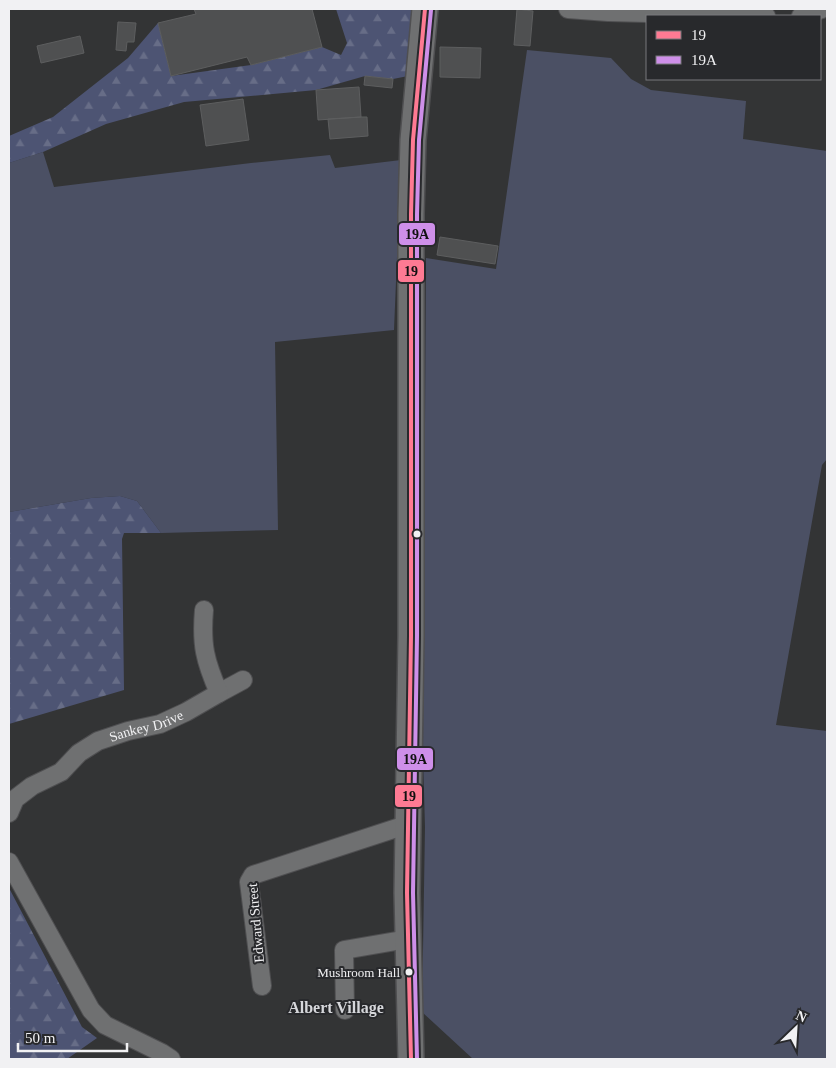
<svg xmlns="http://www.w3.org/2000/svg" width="836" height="1068" font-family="Georgia,serif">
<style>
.grass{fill:#4b5064}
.forest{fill:url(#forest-firs)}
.building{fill:#4f5051;stroke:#5d5e5f}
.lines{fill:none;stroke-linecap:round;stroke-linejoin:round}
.street-casing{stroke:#4f4f51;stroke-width:20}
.secondary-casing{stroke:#4f4f51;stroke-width:28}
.street{stroke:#6f7071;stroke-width:18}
.secondary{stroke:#6f7071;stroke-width:25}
.bus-1-casing{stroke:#28292c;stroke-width:8}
.bus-2-casing{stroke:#28292c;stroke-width:8}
.bus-1{stroke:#fe7a93;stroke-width:4}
.bus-2{stroke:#ce8fe9;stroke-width:4}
.bus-dot{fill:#f1f1f3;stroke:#28292c;stroke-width:2}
.labels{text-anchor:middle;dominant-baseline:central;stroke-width:4;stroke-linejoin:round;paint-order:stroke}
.bus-label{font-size:13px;fill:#f1f1f3;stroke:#28292c;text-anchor:end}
.street-label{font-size:14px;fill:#f1f1f3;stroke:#28292c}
.quarter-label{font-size:16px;font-weight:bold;fill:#d6d7db;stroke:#28292c}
.line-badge{stroke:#28292c;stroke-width:2}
.pale-badge-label{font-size:14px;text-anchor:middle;font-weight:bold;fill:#111}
</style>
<defs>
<pattern id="forest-firs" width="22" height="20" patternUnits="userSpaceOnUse" patternTransform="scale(1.25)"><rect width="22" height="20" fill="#4d5473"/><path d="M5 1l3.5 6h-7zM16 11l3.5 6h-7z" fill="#676d87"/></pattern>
</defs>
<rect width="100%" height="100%" fill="#333435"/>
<!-- grass -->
<path class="grass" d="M 527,50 L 611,58 L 631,79 L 651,90 L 746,101 L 743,139 L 827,151 L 827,459 L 822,465 L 776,725 L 827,731 L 827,1059 L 473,1059 L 422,1012 L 425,827 L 423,756 L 426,258 L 496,269 Z
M 43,152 L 54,187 L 251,163 L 330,155 L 335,168 L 401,160 L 394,330 L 275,342 L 278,530 L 161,533 L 137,501 L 120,496 L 91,498 L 9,512 L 9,183 L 10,181 L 9,163 Z"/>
<!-- forest -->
<path class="forest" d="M 336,9 L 413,9 L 408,76 L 393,79 L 365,76 L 316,90 L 184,102 L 106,124 L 43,152 L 9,163 L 9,136 L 53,117 L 128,58 L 158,23 L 171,76 L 251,65 L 322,47 L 341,55 L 347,43 Z
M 120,496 L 137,501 L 161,533 L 124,533 L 122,539 L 124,690 L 9,724 L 9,512 L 91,498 Z
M 9,888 L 82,1027 L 97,1038 L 67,1059 L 9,1059 Z"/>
<!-- building -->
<path class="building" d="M 194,9 L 312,9 L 322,47 L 251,65 L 247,57 L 171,76 L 158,23 L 196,14 Z
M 517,9 L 533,11 L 530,46 L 514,45 Z
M 118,22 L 136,23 L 134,42 L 127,42 L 126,51 L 116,50 Z
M 80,36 L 84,53 L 41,63 L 37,46 Z
M 440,47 L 481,48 L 480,78 L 440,77 Z
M 365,76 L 393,79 L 392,88 L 364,85 Z
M 359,87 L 361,117 L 318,120 L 316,90 Z
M 243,99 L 249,140 L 206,146 L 200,105 Z
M 361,117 L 367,117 L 368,136 L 330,139 L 328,119 Z
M 440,237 L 498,246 L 495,264 L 437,255 Z"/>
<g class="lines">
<!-- street casing -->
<g class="street-casing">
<g id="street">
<path d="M 568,9 L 608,12 L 766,16"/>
<path d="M 801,16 L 822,9"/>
<path d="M 219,693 L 243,680"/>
<path id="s1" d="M 9,813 L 15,799 L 32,786 L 61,772 L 79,753 L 98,741 L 128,731 L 160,724 L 186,712 L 219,693 C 205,661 201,645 204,610"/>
<path d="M 9,862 L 91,1010 L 105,1025 L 162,1053 L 171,1059"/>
<path d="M 262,986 L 249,882 L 253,875 L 409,824"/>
<path d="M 345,1010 L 344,950 L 408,939"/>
</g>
</g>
<!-- secondary casing -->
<g class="secondary-casing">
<path id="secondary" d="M 411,1059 L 407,893 L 411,636 L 411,214 L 413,140 L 425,9"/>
</g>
<!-- street -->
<use href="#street" class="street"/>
<!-- secondary -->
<use href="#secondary" class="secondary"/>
<!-- bus-1 casing -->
<g class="bus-1-casing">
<path id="bus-1" d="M 411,1059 L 407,893 L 411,636 L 411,214 L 413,140 L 425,9"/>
</g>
<!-- bus-2 casing -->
<g class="bus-2-casing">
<path id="bus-2" d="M 417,1059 L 413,893 L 417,636 L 417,214 L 419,140 L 431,10"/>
</g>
<!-- bus-1 -->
<use href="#bus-1" class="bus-1"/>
<!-- bus-2 -->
<use href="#bus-2" class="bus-2"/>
</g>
<!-- markers -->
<g class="bus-dot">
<circle cx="417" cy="534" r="4.5"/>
<circle cx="409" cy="972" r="4.5"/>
</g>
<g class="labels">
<!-- bus labels -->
<g class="bus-label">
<text x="400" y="972">Mushroom Hall</text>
</g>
<!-- street labels -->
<g class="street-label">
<text stroke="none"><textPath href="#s1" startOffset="168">Sankey Drive</textPath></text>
<text transform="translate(256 923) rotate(-95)">Edward Street</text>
</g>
<!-- quarter labels -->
<g class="quarter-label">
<text x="336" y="1007">Albert Village</text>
</g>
</g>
<g class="line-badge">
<rect x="398" y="222" width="38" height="24" rx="5" fill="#ce8fe9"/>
<rect x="397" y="259" width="28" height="24" rx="5" fill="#fe7a93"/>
<rect x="396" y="747" width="38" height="24" rx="5" fill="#ce8fe9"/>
<rect x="394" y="784" width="29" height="24" rx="5" fill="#fe7a93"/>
</g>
<g class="pale-badge-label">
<text x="417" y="239">19A</text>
<text x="411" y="276">19</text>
<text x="415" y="764">19A</text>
<text x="409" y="801">19</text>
</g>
<!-- border -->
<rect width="836" height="1068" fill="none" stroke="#f1f1f3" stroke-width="20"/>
<!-- legend -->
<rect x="646" y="15" width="175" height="65" fill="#28292c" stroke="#78797c"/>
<rect x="656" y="31" width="25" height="8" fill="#fe7a93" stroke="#78797c"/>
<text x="691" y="40" font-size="15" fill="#f1f1f3">19</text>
<rect x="656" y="56" width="25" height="8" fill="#ce8fe9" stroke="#78797c"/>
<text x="691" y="65" font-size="15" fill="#f1f1f3">19A</text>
<!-- north arrow -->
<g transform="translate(796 1028) rotate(25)" stroke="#28292c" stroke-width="4" paint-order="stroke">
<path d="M0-4L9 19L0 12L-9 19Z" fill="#f1f1f3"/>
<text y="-8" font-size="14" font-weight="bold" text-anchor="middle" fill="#f1f1f3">N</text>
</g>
<!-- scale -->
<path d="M18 1043v8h109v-8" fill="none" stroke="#f1f1f3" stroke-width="2.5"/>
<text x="25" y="1043" font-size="15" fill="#f1f1f3" stroke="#28292c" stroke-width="4" paint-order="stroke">50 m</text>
</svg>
